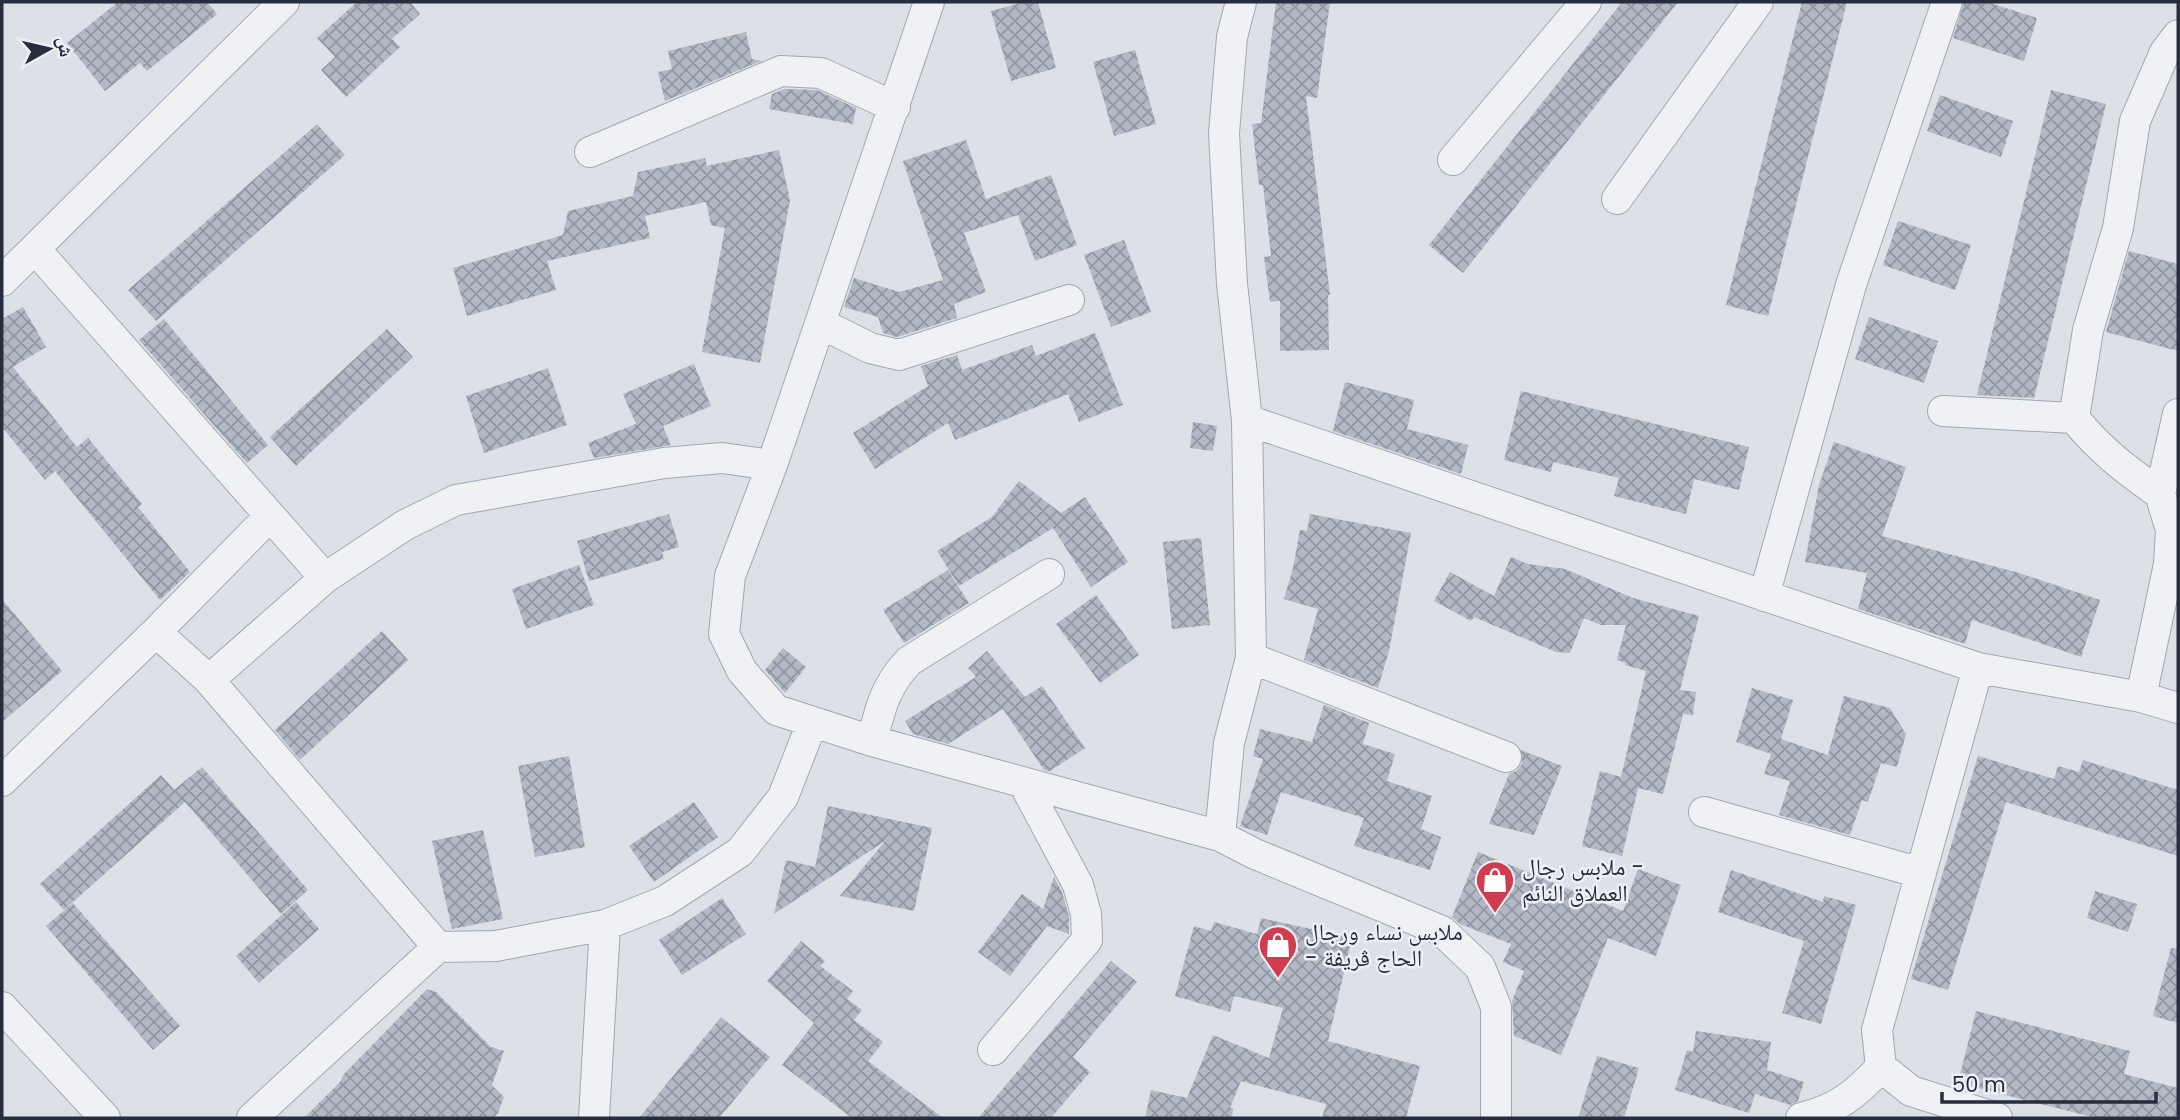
<svg xmlns="http://www.w3.org/2000/svg" width="2180" height="1120" font-family="Poppins,'Noto Naskh Arabic',sans-serif">
<style>
.building{fill:url(#building-cross-hatch)}
.lines{fill:none;stroke-linecap:round;stroke-linejoin:round}
.minor-casing{stroke:#a2a7b1;stroke-width:32}
.minor{stroke:#eff1f5;stroke-width:30}
.labels{text-anchor:middle;dominant-baseline:central;stroke-width:5;stroke-linejoin:round;paint-order:stroke}
.poi-label{font-size:23px;fill:#262e3d;stroke:#eceff4;text-anchor:start}
</style>
<defs>
<pattern id="building-cross-hatch" width="8" height="8" patternUnits="userSpaceOnUse" patternTransform="scale(1.75)"><rect width="8" height="8" fill="#b3b9c4"/><path d="M0 0l8 8M0 8l8-8" fill="none" stroke="#9197a0"/></pattern>
</defs>
<rect width="100%" height="100%" fill="#dce0e7"/>
<!-- building -->
<path class="building" d="M 118,2 L 207,2 L 217,14 L 147,71 L 140,63 L 105,91 L 67,43 Z
M 357,2 L 410,2 L 420,14 L 392,39 L 400,47 L 346,97 L 321,70 L 335,57 L 317,38 Z
M 1024,2 L 1038,2 L 1056,68 L 1011,81 L 991,11 Z
M 1276,2 L 1330,2 L 1317,98 L 1306,96 L 1330,295 L 1328,295 L 1329,350 L 1280,351 L 1280,301 L 1270,302 L 1264,257 L 1271,256 L 1263,185 L 1259,185 L 1252,124 L 1261,123 Z
M 1622,2 L 1678,2 L 1463,273 L 1429,245 Z
M 1802,2 L 1847,2 L 1768,316 L 1726,305 Z
M 1964,2 L 1987,2 L 2037,18 L 2024,61 L 1953,38 Z
M 746,32 L 752,59 L 761,61 L 665,101 L 658,72 L 672,69 L 668,51 Z
M 1135,50 L 1156,124 L 1114,136 L 1093,62 Z
M 784,89 L 817,90 L 856,108 L 853,124 L 769,109 L 772,94 Z
M 2051,90 L 2106,104 L 2034,398 L 1977,395 Z
M 1940,95 L 2013,121 L 2001,157 L 1927,131 Z
M 317,124 L 345,155 L 156,321 L 128,290 Z
M 966,140 L 986,199 L 1051,175 L 1077,245 L 1035,261 L 1018,215 L 964,233 L 986,292 L 954,304 L 957,318 L 897,337 L 883,333 L 878,317 L 844,307 L 854,278 L 899,292 L 943,280 L 903,161 Z
M 779,150 L 790,200 L 760,363 L 702,352 L 725,228 L 711,225 L 706,202 L 645,216 L 650,238 L 547,261 L 556,290 L 467,316 L 453,268 L 563,235 L 568,211 L 633,196 L 638,172 L 705,158 L 707,166 Z
M 1898,221 L 1971,245 L 1955,290 L 1883,265 Z
M 1124,240 L 1151,312 L 1111,327 L 1084,255 Z
M 2129,251 L 2178,264 L 2178,351 L 2106,332 Z
M 23,307 L 46,347 L 13,367 L 77,447 L 88,438 L 142,504 L 138,507 L 190,572 L 160,600 L 55,471 L 45,480 L 2,427 L 2,319 Z
M 1869,317 L 1938,341 L 1924,383 L 1855,359 Z
M 164,319 L 268,445 L 247,463 L 139,340 Z
M 387,329 L 413,357 L 296,466 L 270,437 Z
M 1095,333 L 1123,405 L 1079,422 L 1068,394 L 955,440 L 948,423 L 875,469 L 853,433 L 928,386 L 921,366 L 957,355 L 962,370 L 1032,345 L 1036,356 Z
M 694,364 L 711,406 L 663,426 L 671,445 L 594,458 L 588,443 L 636,424 L 623,394 Z
M 548,368 L 567,425 L 484,453 L 466,396 Z
M 1345,382 L 1414,400 L 1407,429 L 1468,445 L 1461,474 L 1333,431 Z
M 1521,391 L 1749,447 L 1739,490 L 1694,479 L 1686,514 L 1614,496 L 1619,478 L 1553,462 L 1551,472 L 1504,460 Z
M 1193,422 L 1217,426 L 1213,451 L 1190,448 Z
M 1834,442 L 1906,467 L 1882,536 L 2019,573 L 2100,600 L 2081,657 L 1972,620 L 1965,644 L 1858,609 L 1867,573 L 1805,562 L 1819,485 Z
M 1019,481 L 1061,513 L 1085,497 L 1128,562 L 1091,587 L 1053,528 L 959,586 L 937,551 L 992,517 Z
M 669,514 L 679,547 L 662,552 L 664,559 L 589,581 L 577,541 Z
M 1310,514 L 1411,533 L 1389,651 L 1378,688 L 1304,660 L 1318,609 L 1284,599 L 1293,568 L 1300,530 L 1307,531 Z
M 1201,538 L 1210,625 L 1172,629 L 1163,542 Z
M 1511,557 L 1528,564 L 1565,569 L 1633,598 L 1699,616 L 1680,690 L 1696,692 L 1693,715 L 1683,714 L 1663,794 L 1638,788 L 1622,856 L 1582,846 L 1600,771 L 1621,777 L 1646,671 L 1625,665 L 1626,663 L 1617,660 L 1626,625 L 1601,625 L 1584,618 L 1570,653 L 1556,652 L 1474,617 L 1471,621 L 1434,601 L 1450,572 L 1494,596 Z
M 579,565 L 594,605 L 526,629 L 512,589 Z
M 948,570 L 969,603 L 904,643 L 883,610 Z
M 1096,595 L 1139,655 L 1100,683 L 1056,624 Z
M 2,599 L 62,671 L 2,722 Z
M 382,631 L 408,660 L 300,760 L 275,730 Z
M 783,648 L 806,667 L 785,693 L 765,670 Z
M 987,651 L 1025,697 L 1042,686 L 1085,748 L 1050,771 L 1044,770 L 1003,709 L 948,744 L 913,734 L 905,721 L 976,677 L 968,668 Z
M 1752,688 L 1793,700 L 1781,739 L 1828,755 L 1844,696 L 1890,708 L 1906,734 L 1897,767 L 1881,763 L 1868,802 L 1862,800 L 1850,835 L 1779,815 L 1790,781 L 1764,774 L 1771,754 L 1736,742 Z
M 1324,705 L 1369,723 L 1363,744 L 1395,754 L 1387,781 L 1432,796 L 1421,829 L 1441,837 L 1430,870 L 1354,846 L 1364,818 L 1281,792 L 1267,835 L 1240,826 L 1263,759 L 1253,756 L 1260,729 L 1312,742 Z
M 1521,750 L 1562,766 L 1534,835 L 1489,824 L 1509,774 L 1516,771 L 1522,764 Z
M 569,756 L 585,847 L 535,857 L 518,766 Z
M 1978,756 L 2054,779 L 2058,766 L 2079,772 L 2083,760 L 2178,790 L 2178,856 L 2006,802 L 1948,990 L 1911,979 Z
M 202,767 L 308,890 L 281,914 L 185,802 L 64,910 L 40,884 L 161,775 L 179,795 L 174,790 Z
M 694,802 L 718,837 L 654,882 L 629,846 Z
M 828,806 L 932,828 L 914,911 L 840,896 L 885,841 L 774,914 L 786,860 L 815,867 Z
M 483,830 L 503,919 L 452,929 L 432,841 Z
M 1478,852 L 1623,911 L 1638,869 L 1681,885 L 1656,956 L 1608,938 L 1561,1055 L 1514,1036 L 1512,1001 L 1524,971 L 1503,962 L 1511,944 L 1460,924 L 1452,917 Z
M 1731,870 L 1823,902 L 1824,896 L 1856,905 L 1821,1024 L 1782,1013 L 1804,941 L 1718,912 Z
M 1054,877 L 1062,892 L 1069,917 L 1069,934 L 1047,926 L 1010,976 L 978,952 L 1022,894 L 1043,909 Z
M 2095,891 L 2137,904 L 2128,932 L 2087,918 Z
M 722,898 L 746,934 L 682,975 L 659,940 Z
M 296,902 L 319,929 L 259,983 L 236,956 Z
M 73,903 L 180,1026 L 153,1050 L 46,926 Z
M 1261,918 L 1352,938 L 1328,1041 L 1420,1066 L 1406,1118 L 1322,1118 L 1326,1104 L 1241,1081 L 1230,1108 L 1233,1108 L 1232,1118 L 1145,1118 L 1151,1090 L 1187,1098 L 1213,1035 L 1269,1058 L 1283,1008 L 1234,996 L 1230,1012 L 1175,996 L 1194,926 L 1211,931 L 1214,922 L 1257,934 Z
M 801,941 L 825,961 L 820,966 L 853,991 L 847,999 L 862,1010 L 854,1020 L 883,1042 L 868,1061 L 943,1118 L 852,1118 L 782,1065 L 814,1023 L 767,981 Z
M 2171,948 L 2178,949 L 2178,1023 L 2153,1016 Z
M 1111,961 L 1137,982 L 1073,1057 L 1090,1072 L 1051,1118 L 978,1118 Z
M 427,989 L 436,992 L 491,1047 L 504,1051 L 492,1085 L 504,1097 L 498,1113 L 493,1118 L 304,1118 L 340,1082 L 344,1074 Z
M 1976,1011 L 2130,1051 L 2124,1074 L 2178,1088 L 2178,1118 L 2096,1118 L 1958,1083 Z
M 721,1017 L 770,1057 L 719,1118 L 639,1118 Z
M 1696,1031 L 1771,1042 L 1767,1070 L 1804,1082 L 1798,1101 L 1790,1105 L 1755,1094 L 1749,1113 L 1675,1090 L 1687,1050 L 1693,1052 Z
M 1597,1056 L 1639,1068 L 1624,1118 L 1578,1118 Z"/>
<g class="lines">
<!-- minor casing -->
<g class="minor-casing">
<path id="minor" d="M 929,2 L 772,465 L 730,576 L 724,634 L 742,671 L 776,710 L 872,741 L 1220,836
M 1241,2 L 1232,37 L 1224,133 L 1232,284 L 1247,420 L 1251,658 L 1229,743 L 1220,836 L 1255,854 L 1442,931 L 1480,967 L 1496,1007 L 1496,1118
M 590,152 L 781,71 L 821,73 L 895,107
M 1453,160 L 1586,2
M 1617,199 L 1758,2
M 35,249 L 325,578 L 209,680 L 438,947
M 2,281 L 284,2
M 820,323 L 870,348 L 899,355 L 1069,300
M 1943,411 L 2074,418
M 1247,420 L 1978,668 L 2141,697 L 2178,708
M 2160,494 C 2125,469 2101,451 2074,418 L 2088,330 L 2118,228 L 2135,121 L 2165,52 L 2178,35
M 325,578 L 405,525 L 456,500 L 664,463 L 722,458 L 772,465
M 1764,596 L 1851,285 L 1947,2
M 156,632 L 270,516
M 1251,658 L 1506,757
M 1978,668 L 1877,1030 L 1881,1067 L 1911,1091 L 1997,1118
M 2141,697 L 2169,564 L 2171,530 L 2160,494 L 2178,414
M 872,741 C 880,709 885,686 909,661 L 1049,574
M 2,781 L 156,632 L 209,680
M 1704,812 L 1921,873
M 2,1007 L 105,1118
M 993,1050 L 1087,940 L 1086,914 L 1078,885 L 1023,782
M 252,1118 L 438,947 L 496,946 L 605,925 L 665,901 L 740,852 L 783,797 L 812,723
M 594,1118 L 605,925
M 1801,1118 C 1838,1109 1856,1094 1881,1067"/>
</g>
<!-- minor -->
<use href="#minor" class="minor"/>
</g>
<!-- icons -->
<defs>
<g id="shop-pin" transform="scale(2.0125)"><path d="M0 17L-7.5 6A9.5 9.5 0 1 1 7.5 6Z" fill="#d03d4f" stroke="#eceff4"/><path d="M-5-2.5h2.3a2.7 3.5 0 0 1 5.4 0H5L5.5 6h-11ZM-1.5-2.5h3a1.5 2.3 0 0 0-3 0Z" fill="#fff"/></g>
</defs>
<g fill-rule="evenodd">
<use href="#shop-pin" x="1495" y="880"/>
<use href="#shop-pin" x="1278" y="945"/>
</g>
<g class="labels">
<!-- poi labels -->
<g class="poi-label">
<text x="1522" y="867">ملابس رجال -<tspan x="1522" dy="26">العملاق النائم</tspan></text>
<text x="1305" y="932">ملابس نساء ورجال<tspan x="1305" dy="26">- الحاج ڨريفة</tspan></text>
</g>
</g>
<!-- border -->
<rect width="2180" height="1120" fill="none" stroke="#262e3d" stroke-width="7"/>
<!-- north arrow -->
<g transform="translate(49 49) rotate(82)" stroke="#eceff4" stroke-width="5" paint-order="stroke">
<path d="M0-5L12 26L0 18L-12 26Z" fill="#262e3d"/>
<text y="-10" font-size="19" font-weight="bold" text-anchor="middle" fill="#262e3d">ش</text>
</g>
<!-- scale -->
<path d="M1942 1092v10h214v-10" fill="none" stroke="#262e3d" stroke-width="3.5"/>
<text x="1952" y="1092" font-size="21" fill="#262e3d" stroke="#eceff4" stroke-width="5" paint-order="stroke">50 m</text>
</svg>
